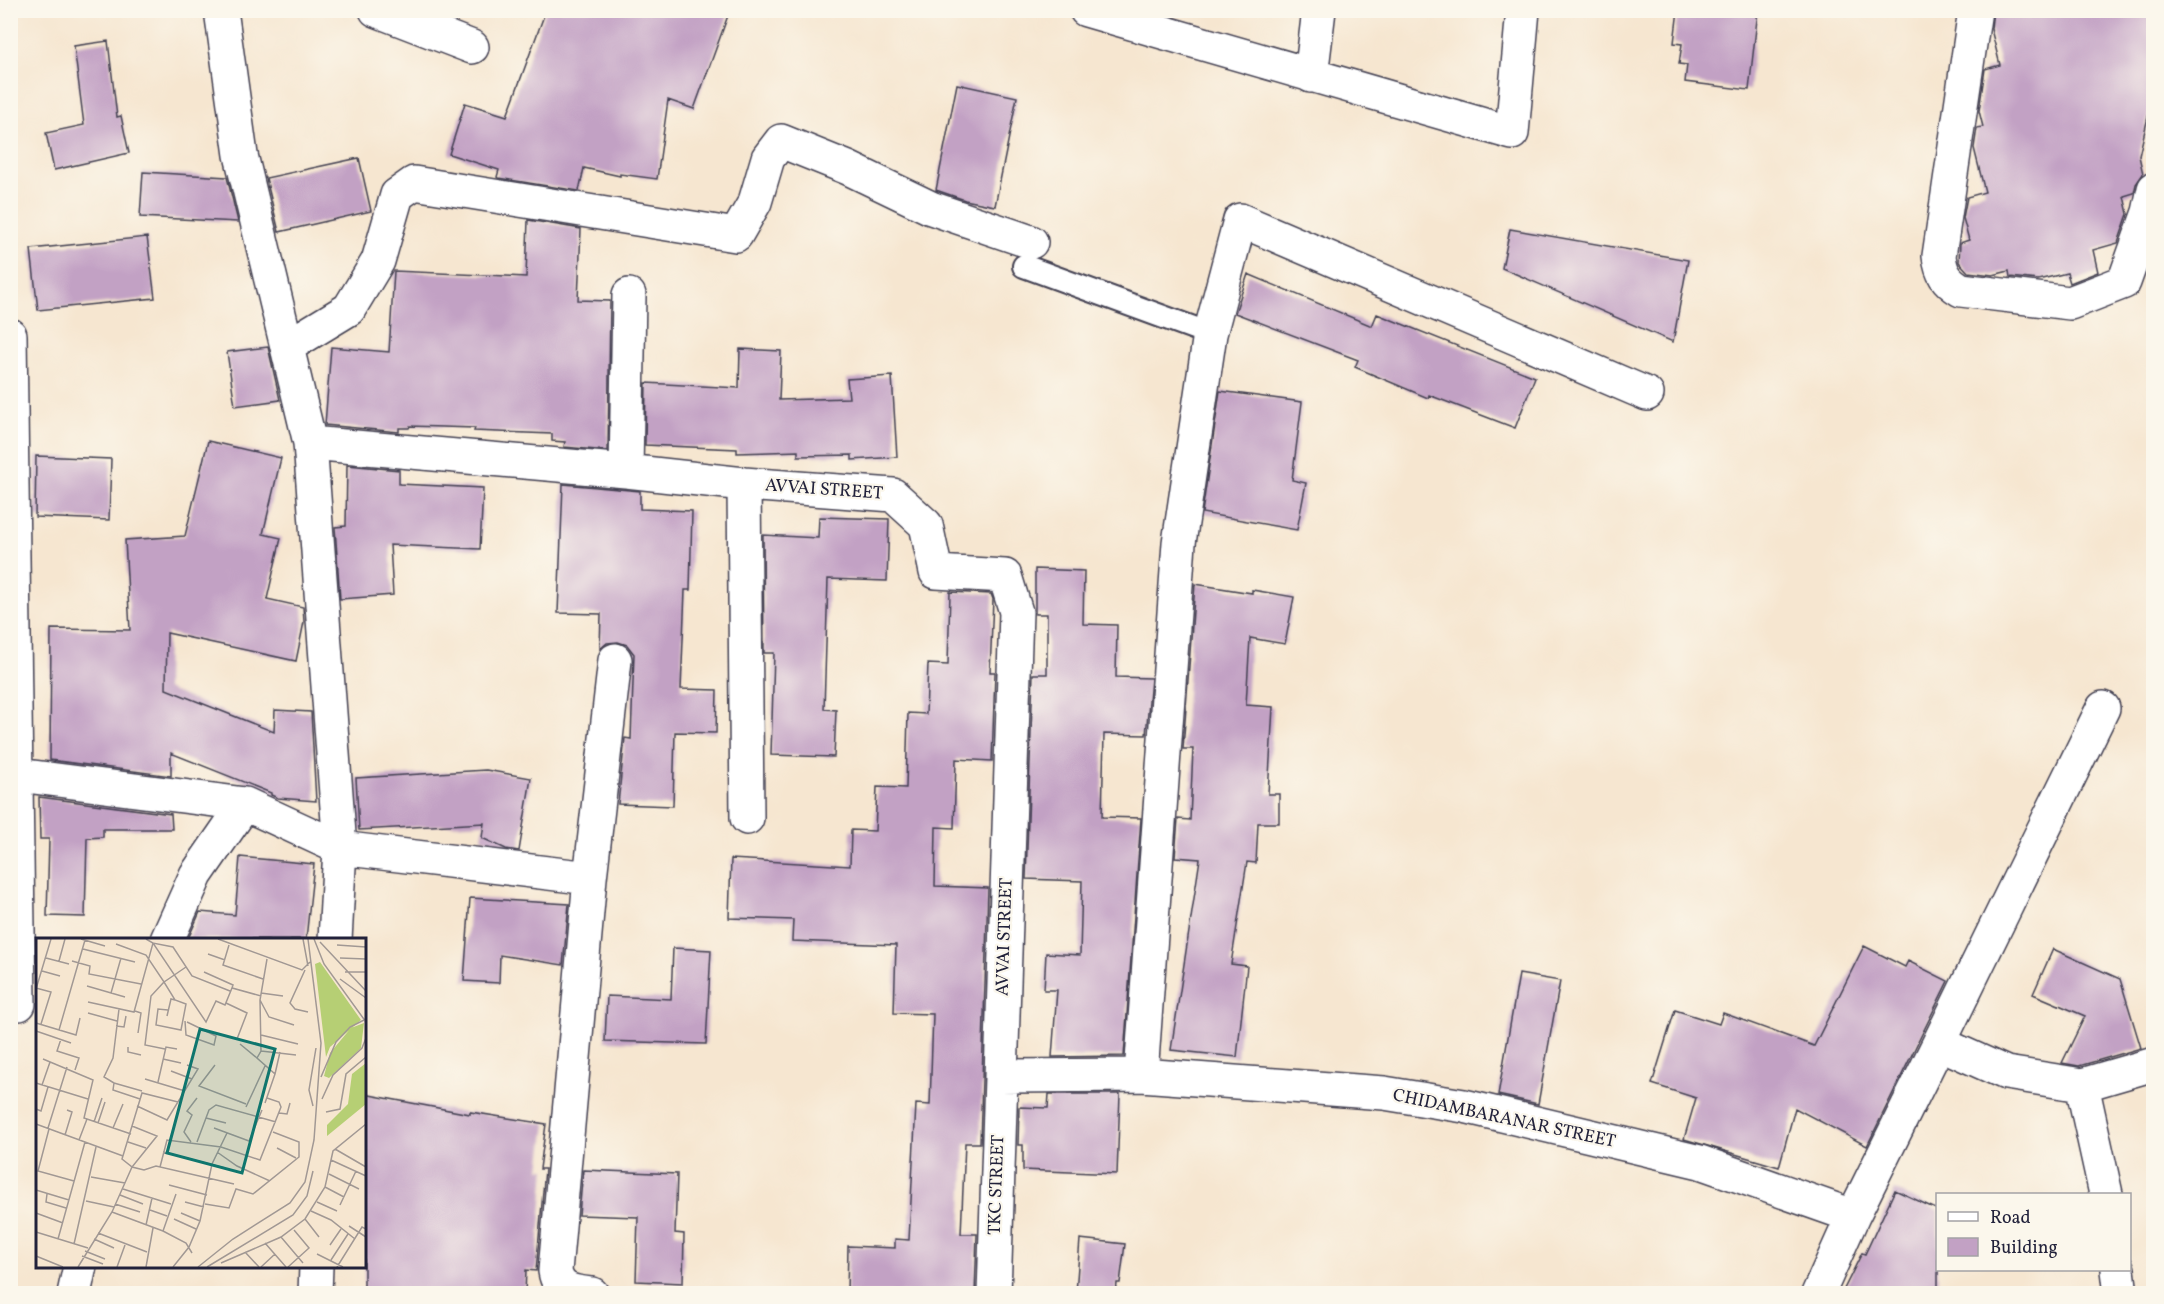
<svg xmlns="http://www.w3.org/2000/svg" width="2164" height="1304" font-family="Vollkorn,serif">
<style>
.building{fill:#c2a1c4}
.lines{fill:none;stroke-linecap:round;stroke-linejoin:round}
.service-casing{stroke:#423f51;stroke-width:26}
.minor-casing{stroke:#423f51;stroke-width:36}
.service{stroke:#fff;stroke-width:22}
.minor{stroke:#fff;stroke-width:33}
.labels{text-anchor:middle;dominant-baseline:central;stroke-width:4.5;stroke-linejoin:round;paint-order:stroke}
.street-label{font-size:18px;fill:#22223b;stroke:#fbf7ec}
.inset-road{fill:none;stroke:#a19894;stroke-width:1.5}
.view{fill:#0f766e;fill-opacity:0.15;stroke:#0f766e;stroke-width:3}
.inset-edge{fill:none;stroke:#22223b;stroke-width:3}
</style>
<rect width="100%" height="100%" fill="#fbf7ec"/>
<filter id="ink" filterUnits="userSpaceOnUse"><feTurbulence type="fractalNoise" baseFrequency=".0167" numOctaves="2"/><feDisplacementMap in="SourceGraphic" scale="12" xChannelSelector="R" yChannelSelector="G"/><feConvolveMatrix kernelMatrix="1 2 1 2 8 2 1 2 1" color-interpolation-filters="sRGB"/></filter>
<filter id="wash" filterUnits="userSpaceOnUse"><feTurbulence type="fractalNoise" baseFrequency=".008" numOctaves="4" result="noise"/><feDisplacementMap in="SourceGraphic" scale="24" xChannelSelector="R" yChannelSelector="G"/><feGaussianBlur stdDeviation="1.35" result="paint"/><feColorMatrix in="noise" values="0 0 0 0 0 0 0 0 0 0 0 0 0 0 0 0 0 1.4 0 .05"/><feComposite in="paint" operator="in"/></filter>
<g filter="url(#wash)">
<rect width="100%" height="100%" fill="#f6e6d0"/>
<g id="blocks">
<!-- building -->
<path class="building" d="M 546,10 L 730,10 L 694,109 L 668,100 L 657,179 L 620,174 L 620,176 L 584,168 L 579,191 L 498,178 L 497,177 L 499,170 L 449,154 L 465,103 L 507,116 Z
M 1678,10 L 1758,10 L 1749,90 L 1685,82 L 1687,65 L 1679,64 L 1682,44 L 1674,43 Z
M 1993,10 L 2154,10 L 2154,91 L 2139,156 L 2143,174 L 2136,184 L 2134,193 L 2124,196 L 2128,214 L 2118,243 L 2093,250 L 2098,272 L 2070,283 L 2067,273 L 2038,280 L 2010,277 L 2009,271 L 1993,275 L 1968,272 L 1959,262 L 1960,243 L 1969,240 L 1963,218 L 1967,197 L 1985,192 L 1974,148 L 1977,128 L 1983,127 L 1979,111 L 1985,69 L 2000,65 L 1991,29 Z
M 108,41 L 117,117 L 121,116 L 129,153 L 54,170 L 46,133 L 84,125 L 74,46 Z
M 957,84 L 1017,97 L 995,206 L 965,200 L 936,190 Z
M 359,158 L 371,211 L 279,232 L 266,178 Z
M 143,172 L 227,177 L 238,222 L 140,217 Z
M 528,220 L 581,229 L 578,300 L 610,301 L 608,451 L 564,447 L 565,442 L 552,441 L 552,434 L 474,431 L 475,428 L 410,426 L 409,428 L 399,428 L 399,432 L 325,425 L 331,347 L 389,352 L 394,271 L 526,277 Z
M 1510,229 L 1688,260 L 1673,342 L 1502,268 Z
M 147,237 L 155,298 L 38,310 L 31,249 Z
M 1248,274 L 1372,326 L 1377,314 L 1535,377 L 1515,428 L 1429,395 L 1428,398 L 1355,367 L 1358,360 L 1235,313 Z
M 268,347 L 280,400 L 235,406 L 227,352 Z
M 740,349 L 781,351 L 779,400 L 849,398 L 847,379 L 892,376 L 897,457 L 852,460 L 852,455 L 798,456 L 798,451 L 737,453 L 737,449 L 645,445 L 646,383 L 739,388 Z
M 1220,391 L 1302,402 L 1292,480 L 1306,483 L 1297,530 L 1202,513 Z
M 208,441 L 281,458 L 263,534 L 281,538 L 267,599 L 303,607 L 304,622 L 296,661 L 167,633 L 166,689 L 274,732 L 275,710 L 311,712 L 316,801 L 278,798 L 271,795 L 271,793 L 171,753 L 171,776 L 50,760 L 51,629 L 130,630 L 125,540 L 185,536 Z
M 36,456 L 111,459 L 109,520 L 35,517 Z
M 347,465 L 399,470 L 399,484 L 483,488 L 480,549 L 390,545 L 393,595 L 340,599 L 335,527 L 346,526 Z
M 563,484 L 640,491 L 640,509 L 692,511 L 690,590 L 685,590 L 681,689 L 717,690 L 716,733 L 675,732 L 673,806 L 618,804 L 625,738 L 631,739 L 634,654 L 627,645 L 618,642 L 607,643 L 600,649 L 601,614 L 558,613 Z
M 819,517 L 889,519 L 887,581 L 828,579 L 824,709 L 836,710 L 834,757 L 771,755 L 774,653 L 764,653 L 763,535 L 818,538 Z
M 1035,569 L 1084,571 L 1083,624 L 1117,625 L 1116,677 L 1151,678 L 1146,735 L 1104,734 L 1102,817 L 1141,818 L 1124,1056 L 1052,1057 L 1057,990 L 1044,990 L 1046,953 L 1080,955 L 1082,881 L 1026,879 L 1033,674 L 1047,674 L 1047,614 L 1035,614 Z
M 1195,584 L 1252,593 L 1252,590 L 1294,597 L 1285,644 L 1250,638 L 1246,705 L 1273,707 L 1268,794 L 1279,794 L 1279,823 L 1258,823 L 1256,863 L 1247,862 L 1231,964 L 1247,966 L 1237,1057 L 1171,1050 L 1200,859 L 1175,857 L 1178,819 L 1190,820 L 1193,749 L 1183,749 Z
M 950,592 L 991,594 L 993,599 L 990,672 L 995,672 L 992,761 L 956,759 L 954,828 L 936,827 L 935,886 L 988,888 L 980,1143 L 965,1143 L 961,1234 L 977,1234 L 975,1293 L 847,1293 L 848,1246 L 895,1248 L 895,1239 L 909,1240 L 916,1104 L 930,1105 L 933,1014 L 894,1013 L 896,945 L 792,941 L 793,920 L 729,918 L 731,859 L 850,866 L 851,830 L 875,831 L 877,787 L 906,788 L 908,713 L 926,714 L 928,664 L 948,665 Z
M 486,770 L 531,778 L 519,851 L 506,849 L 482,838 L 484,823 L 359,830 L 356,778 Z
M 39,797 L 171,814 L 172,829 L 103,829 L 103,837 L 87,838 L 85,917 L 47,916 L 49,839 L 40,839 Z
M 240,857 L 314,864 L 306,939 L 188,939 L 200,912 L 235,915 Z
M 470,898 L 569,904 L 563,965 L 500,955 L 499,983 L 464,981 Z
M 1864,946 L 1905,967 L 1908,961 L 1948,981 L 1867,1146 L 1795,1108 L 1779,1167 L 1684,1139 L 1696,1098 L 1652,1084 L 1675,1010 L 1719,1024 L 1723,1013 L 1814,1046 Z
M 673,948 L 711,950 L 706,1044 L 605,1041 L 607,996 L 671,999 Z
M 2053,949 L 2120,979 L 2141,1048 L 2079,1066 L 2062,1063 L 2085,1016 L 2033,994 Z
M 1519,974 L 1560,981 L 1538,1104 L 1498,1095 Z
M 364,1094 L 470,1114 L 470,1112 L 546,1124 L 540,1169 L 545,1169 L 536,1271 L 526,1270 L 525,1293 L 364,1293 Z
M 1049,1094 L 1120,1094 L 1117,1174 L 1023,1170 L 1023,1145 L 1018,1145 L 1019,1107 L 1048,1108 Z
M 583,1170 L 677,1174 L 675,1233 L 684,1234 L 683,1283 L 636,1281 L 638,1217 L 579,1215 Z
M 1895,1190 L 1938,1210 L 1938,1293 L 1842,1293 L 1862,1253 L 1865,1254 Z
M 1080,1239 L 1125,1244 L 1120,1283 L 1117,1283 L 1116,1293 L 1076,1293 Z"/>
</g>
</g>
<g filter="url(#ink)">
<use href="#blocks" fill-opacity="0" stroke="#423f51" stroke-width="1.5"/>
<g class="lines">
<!-- service casing -->
<g class="service-casing">
<path id="service" d="M 1024,266 L 1210,334"/>
</g>
<!-- minor casing -->
<g class="minor-casing">
<path id="minor" d="M 221,10 L 241,155 L 310,443 L 340,848 L 335,940
M 376,10 L 472,47
M 1086,10 L 1512,133 L 1523,10
M 1975,10 L 1939,256 C 1941,273 1946,281 1961,290 L 2070,303 L 2124,282 L 2149,212 L 2154,189
M 1311,76 L 1319,10
M 10,335 L 19,1004
M 288,346 L 349,309 L 378,261 L 397,195 L 414,183 L 736,235 L 755,202 L 768,158 L 781,141 L 848,168 L 931,208 L 1031,242
M 310,443 L 626,471 L 744,484 L 893,495 L 926,525 L 936,572 L 1005,576 L 1016,612 L 994,1294
M 626,471 L 629,295
M 744,484 L 747,818
M 10,774 L 245,804 L 340,848 L 590,878
M 167,940 L 196,875 L 245,804
M 1939,1043 L 2103,708
M 1141,1075 L 1179,543 L 1210,334 L 1240,220 L 1647,394
M 1001,1076 L 1141,1075 L 1384,1093 L 1464,1106 L 1700,1162 L 1853,1216
M 2082,1085 L 2106,1194
M 2118,1270 L 2121,1294
M 74,1294 L 80,1266
M 315,1294 L 316,1266
M 592,1294 C 574,1292 558,1291 555,1271 L 590,878 L 615,660
M 1818,1294 L 1853,1216 L 1939,1043 L 2006,1073 L 2082,1085 L 2154,1064"/>
</g>
<!-- service -->
<use href="#service" class="service"/>
<!-- minor -->
<use href="#minor" class="minor"/>
</g>
</g>
<g class="labels">
<!-- street labels -->
<g class="street-label">
<text transform="translate(824 490) rotate(4)">AVVAI STREET</text>
<text transform="translate(1005 937) rotate(-88)">AVVAI STREET</text>
<text transform="translate(1504 1119) rotate(12)">CHIDAMBARANAR STREET</text>
<text transform="translate(997 1185) rotate(-88)">TKC STREET</text>
</g>
</g>
<!-- overview -->
<g transform="translate(36 938)">
<rect width="330" height="330" fill="#f6e6d0"/>
<path d="M 284,24 L 325,82 L 294,109 L 290,119 L 279,26 ZM 328,85 L 325,110 L 293,140 L 288,138 L 294,115 L 315,90 ZM 330,125 L 330,166 L 291,198 L 291,187 L 312,166 L 316,136 Z" fill="#b6cf74"/>
<path class="inset-road" d="M 45,1 L 69,8M 110,1 L 117,5 L 170,84 L 180,63 L 189,67 L 196,50 L 225,58M 182,1 L 266,32 L 274,24M 267,1 L 272,28M 278,1 L 288,26 L 330,84M 284,4 L 330,53M 80,6 L 110,17 L 128,44 L 150,29M 193,7 L 187,27 L 227,41M 301,7 L 330,9M 47,11 L 99,24M 172,16 L 189,22M 10,20 L 33,26M 304,20 L 330,21M 23,23 L 29,1M 36,23 L 54,28 L 53,36 L 105,46M 269,32 L 254,65 L 259,71 L 272,74M 6,33 L 24,38M 168,34 L 197,47 L 196,50M 309,34 L 330,34M 304,41 L 330,60M 51,48 L 89,59M 0,50 L 15,54 L 5,86M 0,51 L 15,1M 75,55 L 85,20M 225,55 L 247,58M 224,62 L 233,79 L 258,87M 52,64 L 98,74 L 117,5 L 137,9 L 156,38 L 194,53M 190,65 L 211,75 L 201,101M 83,71 L 77,120 L 68,139 L 78,145 L 77,152 L 104,161M 99,73 L 105,75 L 102,95M 52,75 L 81,83M 131,78 L 135,61 L 139,62M 149,83 L 150,97 L 178,107 L 180,98 L 151,84M 0,85 L 40,97 L 44,80M 80,88 L 88,89 L 90,78M 23,92 L 49,2M 0,93 L 35,105M 225,97 L 262,106M 25,101 L 21,113 L 43,120 L 39,132M 204,106 L 221,120M 92,109 L 92,114 L 105,117M 129,111 L 109,107 L 115,58 L 128,44 L 139,62 L 150,66 L 145,92 L 120,87 L 122,71 L 132,72M 225,113 L 260,117M 7,121 L 57,142 L 48,180 L 95,196M 127,121 L 145,125M 179,127 L 163,148 L 210,166M 135,133 L 156,141M 239,136 L 244,114M 285,139 L 300,104 L 314,89 L 330,81M 109,141 L 149,153M 122,144 L 130,109 L 141,111M 0,145 L 52,161M 78,145 L 106,153M 6,147 L 14,124M 286,161 L 297,137 L 326,110 L 330,100M 229,165 L 239,136 L 221,120 L 225,113 L 224,62 L 231,21M 101,168 L 131,182 L 162,131 L 151,127M 277,168 L 273,152 L 280,110M 210,169 L 229,128M 0,171 L 5,173 L 12,149M 290,174 L 304,171 L 310,136 L 330,119M 243,175 L 251,176 L 254,165M 170,180 L 190,185M 58,184 L 66,160M 62,185 L 69,164M 0,186 L 87,218M 96,188 L 121,198 L 96,229 L 108,232 L 120,228 L 198,246M 12,190 L 31,129M 77,190 L 87,166M 178,190 L 213,203 L 226,172M 13,191 L 2,233 L 38,243M 29,197 L 36,174 L 31,172M 43,202 L 51,181M 92,204 L 110,210M 155,204 L 148,194 L 156,177 L 151,173 L 161,160M 161,204 L 173,172 L 180,167 L 240,184M 241,210 L 260,220M 299,211 L 330,229M 127,214 L 189,230M 181,214 L 201,228 L 234,243M 295,222 L 330,238M 124,229 L 131,202 L 185,209 L 224,222 L 245,169 L 243,164 L 231,160M 293,236 L 323,251M 55,239 L 89,245M 133,247 L 171,257M 289,249 L 308,259M 87,251 L 135,266M 0,252 L 33,262M 11,256 L 10,264 L 30,270M 84,257 L 107,266M 50,263 L 78,269M 149,264 L 168,269M 281,264 L 301,273M 79,266 L 104,274M 169,266 L 193,270 L 200,251 L 217,256 L 263,219 L 263,204 L 237,194M 304,267 L 320,233M 114,272 L 131,278M 275,273 L 295,282 L 319,301M 76,274 L 127,293 L 150,305 L 156,315M 0,275 L 27,285M 145,275 L 164,283M 138,281 L 160,291M 269,281 L 283,299M 110,287 L 116,260M 313,288 L 330,299M 127,293 L 140,256M 0,294 L 52,310M 62,295 L 111,314M 245,299 L 267,325M 22,301 L 49,204M 58,301 L 78,310M 229,305 L 250,329M 38,306 L 60,209M 294,307 L 305,291M 49,313 L 69,321M 209,314 L 223,329M 281,316 L 307,329M 0,318 L 27,329M 46,318 L 67,326M 295,322 L 312,296M 185,325 L 245,299 L 269,281 L 289,249 L 297,213 L 330,186M 42,329 L 76,274 L 96,229 L 86,221 L 106,155 L 142,164M 81,329 L 89,307M 110,329 L 117,290M 137,329 L 153,309 L 164,283 L 176,226 L 191,195M 162,329 L 197,301 L 254,265 L 269,244 L 278,202 L 285,105 L 272,1M 171,329 L 257,277 L 271,258 L 277,233M 225,329 L 239,316M 252,329 L 273,310 L 258,292M 301,329 L 326,289 L 330,291"/>
<path class="view" d="M 164,91 L 239,111 L 206,235 L 131,215 Z"/>
<rect width="330" height="330" class="inset-edge"/>
</g>
<!-- margin -->
<rect width="2164" height="1304" fill="none" stroke="#fbf7ec" stroke-width="36"/>
<!-- legend -->
<rect x="1936" y="1193" width="195" height="78" fill="#fbf7ec" stroke="#a4a2a5" stroke-width="1.5"/>
<rect x="1948" y="1212" width="30" height="9" fill="#ffffff" stroke="#a4a2a5" stroke-width="1.5"/>
<text x="1990" y="1223" font-size="18" fill="#22223b">Road</text>
<rect x="1948" y="1238" width="30" height="18" fill="#c2a1c4" stroke="#a4a2a5" stroke-width="1.5"/>
<text x="1990" y="1253" font-size="18" fill="#22223b">Building</text>
</svg>
